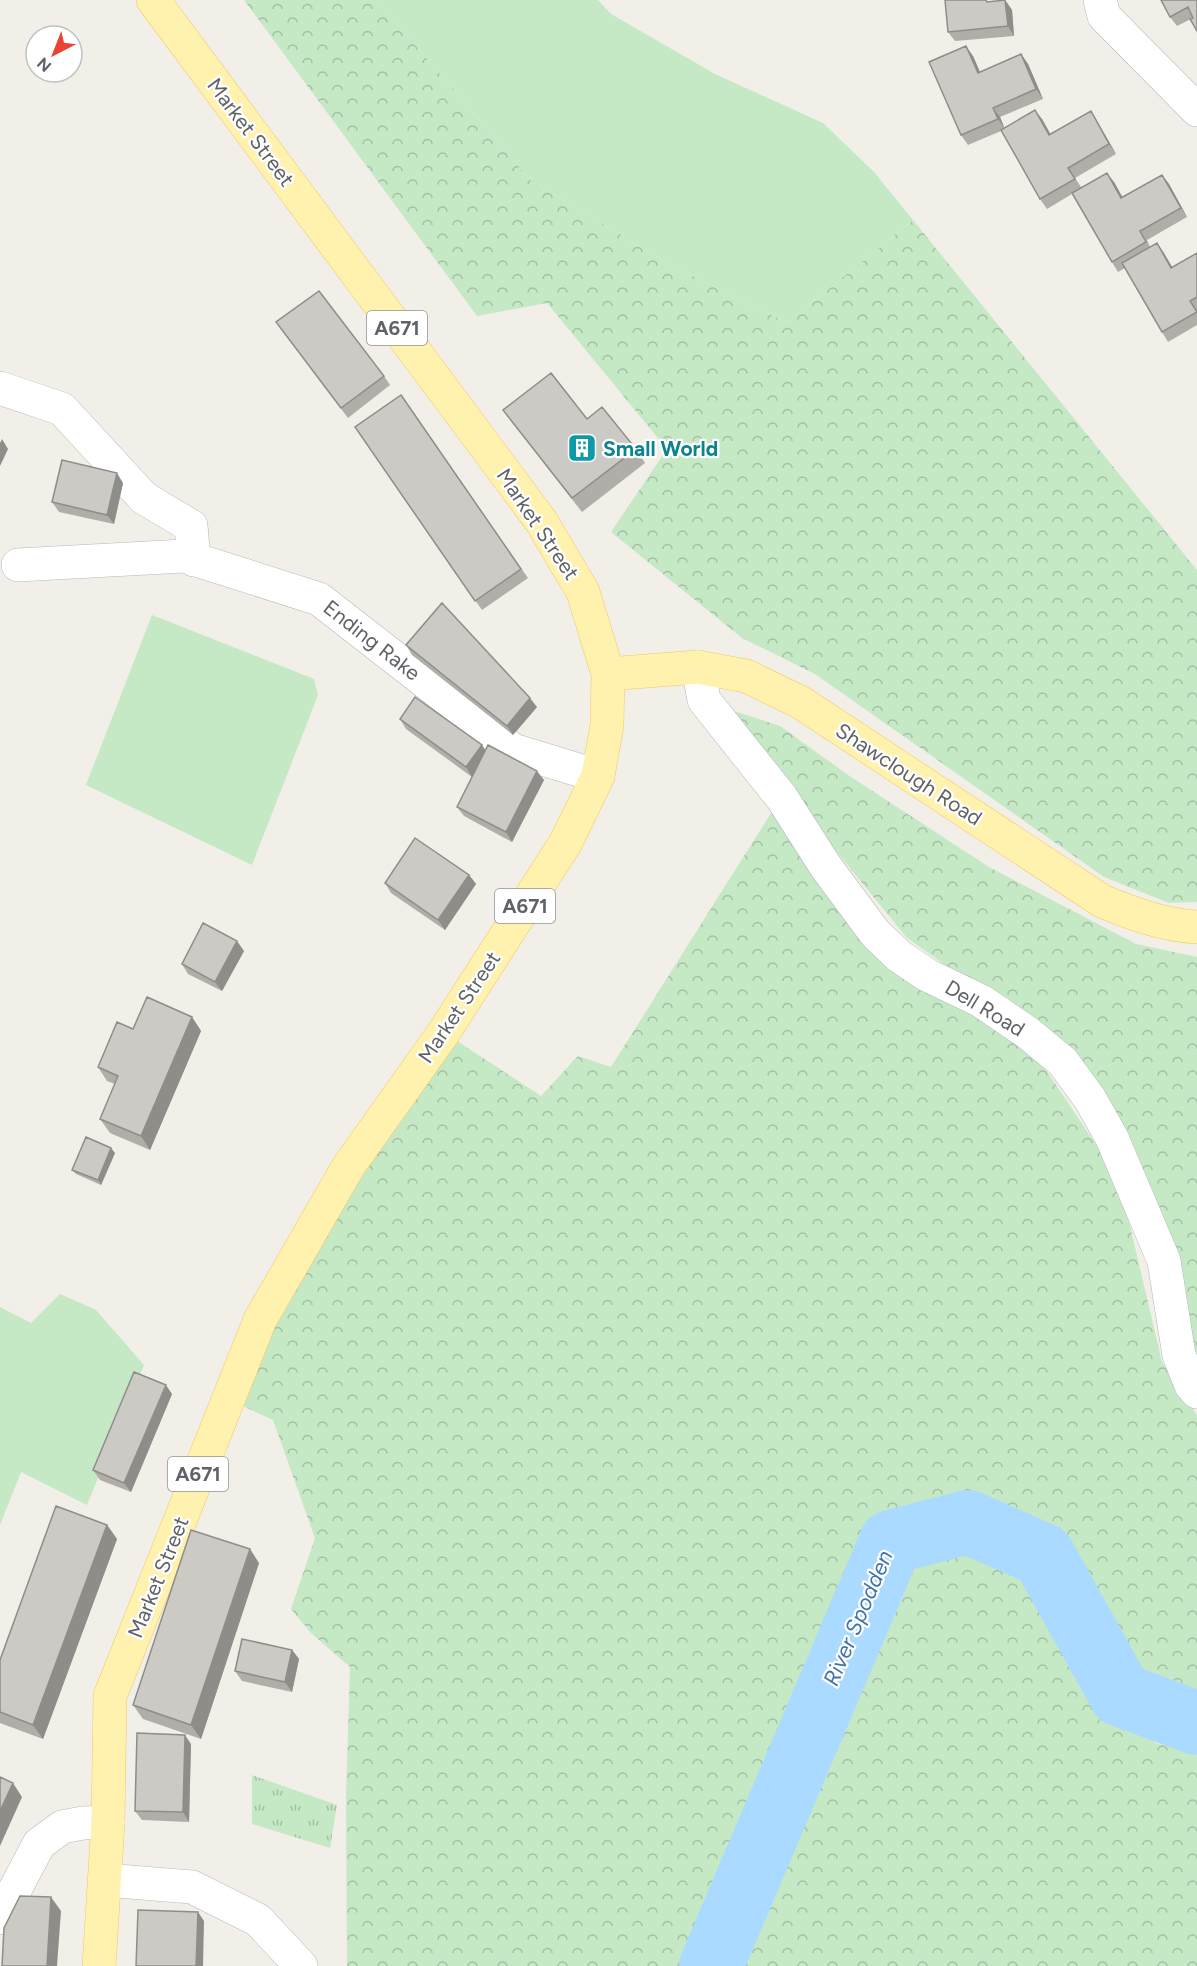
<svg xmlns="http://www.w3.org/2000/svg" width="1197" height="1966" font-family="Figtree,sans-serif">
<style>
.green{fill:#c5e8c5}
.forest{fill:url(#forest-crowns)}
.park{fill:url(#park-tufts)}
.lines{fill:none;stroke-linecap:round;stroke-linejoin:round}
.river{stroke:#aadaff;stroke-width:64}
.minor-casing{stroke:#b5b8bc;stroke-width:34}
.major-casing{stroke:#f2c960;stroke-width:34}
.minor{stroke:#fff;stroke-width:33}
.major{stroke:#fff2af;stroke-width:33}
.wall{fill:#afaea9}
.shaded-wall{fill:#8f8d8a}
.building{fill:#cccac5;stroke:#8f8d8a;stroke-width:1.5}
.labels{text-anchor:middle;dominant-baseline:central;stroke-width:4.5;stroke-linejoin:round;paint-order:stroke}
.shield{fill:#fff;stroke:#8f9295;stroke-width:1.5}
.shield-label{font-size:20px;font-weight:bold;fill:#5f6368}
.street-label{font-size:21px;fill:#5f6368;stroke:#fff}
.culture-label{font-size:21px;font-weight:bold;fill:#0d838f;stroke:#fff;text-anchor:start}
.water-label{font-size:22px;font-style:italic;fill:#4174aa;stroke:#fff}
</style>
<defs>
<pattern id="forest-crowns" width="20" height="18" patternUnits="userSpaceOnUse" patternTransform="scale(1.5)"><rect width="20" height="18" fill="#c5e8c5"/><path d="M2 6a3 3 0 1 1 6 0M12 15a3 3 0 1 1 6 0" fill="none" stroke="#a3c0a4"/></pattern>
<pattern id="park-tufts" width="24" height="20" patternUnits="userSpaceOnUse" patternTransform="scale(1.5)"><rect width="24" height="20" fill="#c5e8c5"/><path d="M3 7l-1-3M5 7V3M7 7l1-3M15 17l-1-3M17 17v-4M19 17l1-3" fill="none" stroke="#a3c0a4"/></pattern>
</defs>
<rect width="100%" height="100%" fill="#f1efe8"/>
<!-- green -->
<path class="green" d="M 376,0 L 598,0 L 611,14 L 715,74 L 823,123 L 874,172 L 913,220 L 787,323 L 669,264 L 530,180 L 469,107 Z
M 152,615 L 314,679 L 318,695 L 252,865 L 86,785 Z
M 60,1294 L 96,1310 L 144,1365 L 87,1505 L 21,1472 L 0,1525 L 0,1307 L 31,1323 Z"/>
<!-- forest -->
<path class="forest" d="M 244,0 L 376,0 L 469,107 L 530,180 L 669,264 L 787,323 L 913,220 L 1197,570 L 1197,902 L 1169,903 L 1104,877 L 815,674 L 742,638 L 611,532 L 667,449 L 547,303 L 477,316 Z
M 728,709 L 780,726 L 848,775 L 989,867 L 1136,944 L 1197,957 L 1197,1373 L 1083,1066 L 1009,999 L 952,970 L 907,938 L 831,845 Z
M 773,810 L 821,882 L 1014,1033 L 1044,1067 L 1119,1179 L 1162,1362 L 1197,1415 L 1197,1700 L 1132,1673 L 1101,1595 L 1051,1535 L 974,1506 L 921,1509 L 888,1521 L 695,1966 L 347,1966 L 346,1799 L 350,1667 L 311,1633 L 291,1609 L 315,1538 L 273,1420 L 232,1401 L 358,1172 L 451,1037 L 541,1096 L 578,1056 L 611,1067 Z
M 933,1546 L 963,1546 L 1032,1573 L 1067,1641 L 1104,1705 L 1156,1743 L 1197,1754 L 1197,1966 L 732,1966 L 905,1571 Z"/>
<!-- park -->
<path class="park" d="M 252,1775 L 337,1805 L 330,1848 L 252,1824 Z"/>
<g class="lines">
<!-- river -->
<path class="river" d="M 711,1966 L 891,1542 L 968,1522 L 1043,1555 L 1121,1695 L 1197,1723"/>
<!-- minor casing -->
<g class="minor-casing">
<path id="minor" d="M 1100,0 L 1104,16 L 1197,110
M 0,388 L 62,409 L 144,498 L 191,526 L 194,560
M 18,565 L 184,556 L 319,599 L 513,750 L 598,776
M 698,667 L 704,700 L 782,798 L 826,867 L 875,933 L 899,956 L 927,975 L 981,1001 L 1028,1033 L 1063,1062 L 1090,1099 L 1112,1138 L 1164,1261 L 1179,1355 L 1191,1385 L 1197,1392
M 105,1880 L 192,1887 L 258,1920 L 301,1966
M 0,1918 L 39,1844 L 62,1827 L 83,1823 L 108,1822"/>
</g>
<!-- major casing -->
<g class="major-casing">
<path id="major" d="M 608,674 L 698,667 L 746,676 L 800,702 L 1102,901 C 1133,914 1163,925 1197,927
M 99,1966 L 108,1822 L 110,1696 L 260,1320 L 348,1167 L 444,1032 L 566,842 L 598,776 L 607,725 L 608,674 L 583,592 L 541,521 L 153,0"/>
</g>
<!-- minor -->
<use href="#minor" class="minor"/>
<!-- major -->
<use href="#major" class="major"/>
</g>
<!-- wall -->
<path class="wall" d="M 1005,0 L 1012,10 L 1014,36 L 955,41 L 948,32 L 992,2 Z
M 1197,0 L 1193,18 L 1177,26 L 1170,17 Z
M 1021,54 L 1028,64 L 1043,99 L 1000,117 L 1004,128 L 1042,119 L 1050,134 L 1091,111 L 1097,121 L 1116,154 L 1075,178 L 1081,187 L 1114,182 L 1122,197 L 1162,175 L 1169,184 L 1187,217 L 1147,240 L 1150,247 L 1157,243 L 1172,267 L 1197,253 L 1197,325 L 1168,342 L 1162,332 L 1125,268 L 1118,272 L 1112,262 L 1072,194 L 1047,209 L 1040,199 L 1001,131 L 968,145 L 961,135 L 973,56 L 980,72 Z
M 283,332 L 384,376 L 390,385 L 348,418 Z
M 401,395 L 528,578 L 482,610 L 355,427 Z
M 503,410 L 587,419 L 636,449 L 645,463 L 582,512 L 513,424 Z
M 123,483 L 114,524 L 59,512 L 52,502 Z
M 406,645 L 537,707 L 513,735 L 412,655 Z
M 400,719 L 482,745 L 486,751 L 544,780 L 512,842 L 464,816 L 457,807 L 472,777 L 406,729 Z
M 469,875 L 476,884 L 445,930 L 391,893 L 385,883 Z
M 244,951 L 222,991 L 188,974 L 182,964 Z
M 192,1017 L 201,1031 L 150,1150 L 110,1133 L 100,1119 L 115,1084 L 107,1081 L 98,1067 L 133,1029 Z
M 115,1153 L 101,1185 L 76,1174 L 72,1170 Z
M 172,1394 L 131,1492 L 100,1480 L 93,1470 Z
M 107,1525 L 117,1539 L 43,1739 L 0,1723 L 0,1660 Z
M 259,1563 L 201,1739 L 143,1719 L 133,1705 Z
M 292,1650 L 299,1659 L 292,1692 L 242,1681 L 235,1671 Z
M 191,1744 L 189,1822 L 142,1820 L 135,1811 Z"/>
<!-- shaded-wall -->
<path class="shaded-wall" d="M 1005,0 L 1012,10 L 1014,36 L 1008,26 Z
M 966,46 L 973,56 L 984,82 L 978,73 Z
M 1021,54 L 1028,64 L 1043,99 L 1036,89 Z
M 993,108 L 1000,117 L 1005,129 L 998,119 Z
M 1035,110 L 1042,119 L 1056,144 L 1049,135 Z
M 1091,111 L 1097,121 L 1116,154 L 1109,144 Z
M 1107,173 L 1114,182 L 1128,207 L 1121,198 Z
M 1162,175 L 1169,184 L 1187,217 L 1181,208 Z
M 1157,243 L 1164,253 L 1178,277 L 1171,268 Z
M 2,439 L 8,449 L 0,466 L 0,443 Z
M 117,473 L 123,483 L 114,524 L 107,515 Z
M 530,698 L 537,707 L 513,735 L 507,726 Z
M 482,745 L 488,755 L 472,777 L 466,767 Z
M 537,771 L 544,780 L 512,842 L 506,832 Z
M 469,875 L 476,884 L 445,930 L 438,920 Z
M 237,941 L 244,951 L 222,991 L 215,982 Z
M 192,1017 L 201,1031 L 150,1150 L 141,1136 Z
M 111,1148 L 115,1153 L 101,1185 L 98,1180 Z
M 166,1385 L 172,1394 L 131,1492 L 124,1483 Z
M 107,1525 L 117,1539 L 43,1739 L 33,1725 Z
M 250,1549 L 259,1563 L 201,1739 L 191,1725 Z
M 292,1650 L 299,1659 L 292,1692 L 285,1682 Z
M 185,1735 L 191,1744 L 189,1822 L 183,1812 Z
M 13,1783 L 22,1797 L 0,1846 L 0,1811 Z
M 51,1897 L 61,1911 L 57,1966 L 47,1966 Z
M 198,1912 L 204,1921 L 203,1966 L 196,1966 Z"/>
<!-- building -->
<path class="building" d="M 945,0 L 986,0 L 987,2 L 1005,0 L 1008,26 L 948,32 Z
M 1161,0 L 1197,0 L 1197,31 L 1190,19 L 1193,18 L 1188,7 L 1170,17 Z
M 966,46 L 978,73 L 1021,54 L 1036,89 L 993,108 L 998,119 L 961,135 L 929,62 Z
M 1035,110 L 1049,135 L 1091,111 L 1109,144 L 1068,168 L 1075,179 L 1040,199 L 1001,130 Z
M 1107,173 L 1121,198 L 1162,175 L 1181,208 L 1140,231 L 1146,242 L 1112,262 L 1072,193 Z
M 1157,243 L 1171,268 L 1197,253 L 1197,297 L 1190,301 L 1197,312 L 1162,332 L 1122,263 Z
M 319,291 L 384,376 L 341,408 L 276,322 Z
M 551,373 L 587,419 L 602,407 L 636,449 L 572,498 L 503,410 Z
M 401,395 L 521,569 L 475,601 L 355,427 Z
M 62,460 L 117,473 L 107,515 L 52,502 Z
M 442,603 L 530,698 L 507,726 L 406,645 Z
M 415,697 L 482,745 L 466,767 L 400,719 Z
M 488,745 L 537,771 L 506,832 L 457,807 Z
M 415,838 L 469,875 L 438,920 L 385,883 Z
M 203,923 L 237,941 L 215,982 L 182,964 Z
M 147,997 L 192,1017 L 141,1136 L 100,1119 L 118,1076 L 98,1067 L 117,1022 L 133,1029 Z
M 86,1137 L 111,1148 L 98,1180 L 72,1170 Z
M 134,1372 L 166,1385 L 124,1483 L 93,1470 Z
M 56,1506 L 107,1525 L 33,1725 L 0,1712 L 0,1660 Z
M 191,1530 L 250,1549 L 191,1725 L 133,1705 Z
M 242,1639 L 292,1650 L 285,1682 L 235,1671 Z
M 137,1733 L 185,1735 L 183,1812 L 135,1811 Z
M 0,1777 L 13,1783 L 0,1811 Z
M 20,1896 L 51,1897 L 47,1966 L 2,1966 L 4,1928 Z
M 138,1910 L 198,1912 L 196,1966 L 136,1966 Z"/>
<!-- icons -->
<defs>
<g id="building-square" transform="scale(1.5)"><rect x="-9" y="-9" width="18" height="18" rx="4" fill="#0f9aa8" stroke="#fff"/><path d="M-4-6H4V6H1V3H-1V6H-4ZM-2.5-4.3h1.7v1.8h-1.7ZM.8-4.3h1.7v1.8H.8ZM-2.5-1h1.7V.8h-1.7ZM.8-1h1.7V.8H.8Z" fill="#fff"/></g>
</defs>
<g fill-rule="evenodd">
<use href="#building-square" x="582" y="448"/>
</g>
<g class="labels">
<!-- shield labels -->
<g class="shield">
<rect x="367" y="311" width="60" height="34" rx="4.5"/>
<rect x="495" y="889" width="60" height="34" rx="4.5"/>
<rect x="168" y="1457" width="60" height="34" rx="4.5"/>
</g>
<g class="shield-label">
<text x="397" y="328">A671</text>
<text x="525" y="906">A671</text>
<text x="198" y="1474">A671</text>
</g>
<!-- street labels -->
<g class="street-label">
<text transform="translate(251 132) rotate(53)">Market Street</text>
<text transform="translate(538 524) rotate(56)">Market Street</text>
<text transform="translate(372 640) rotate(38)">Ending Rake</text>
<text transform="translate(909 774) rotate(33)">Shawclough Road</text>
<text transform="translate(459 1007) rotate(-56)">Market Street</text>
<text transform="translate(985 1008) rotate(31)">Dell Road</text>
<text transform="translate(158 1577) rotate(-68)">Market Street</text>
</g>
<!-- culture labels -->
<g class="culture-label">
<text x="603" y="448">Small World</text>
</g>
<!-- water labels -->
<g class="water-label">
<text transform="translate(858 1618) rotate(-67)">River Spodden</text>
</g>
</g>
<!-- north arrow -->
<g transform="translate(54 54) rotate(222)"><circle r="28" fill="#ffffff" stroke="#bfc1c3" stroke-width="1.5"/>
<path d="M0-4.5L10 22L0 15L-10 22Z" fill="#ea4335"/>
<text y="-9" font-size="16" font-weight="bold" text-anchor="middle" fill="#5f6368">N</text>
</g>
</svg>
